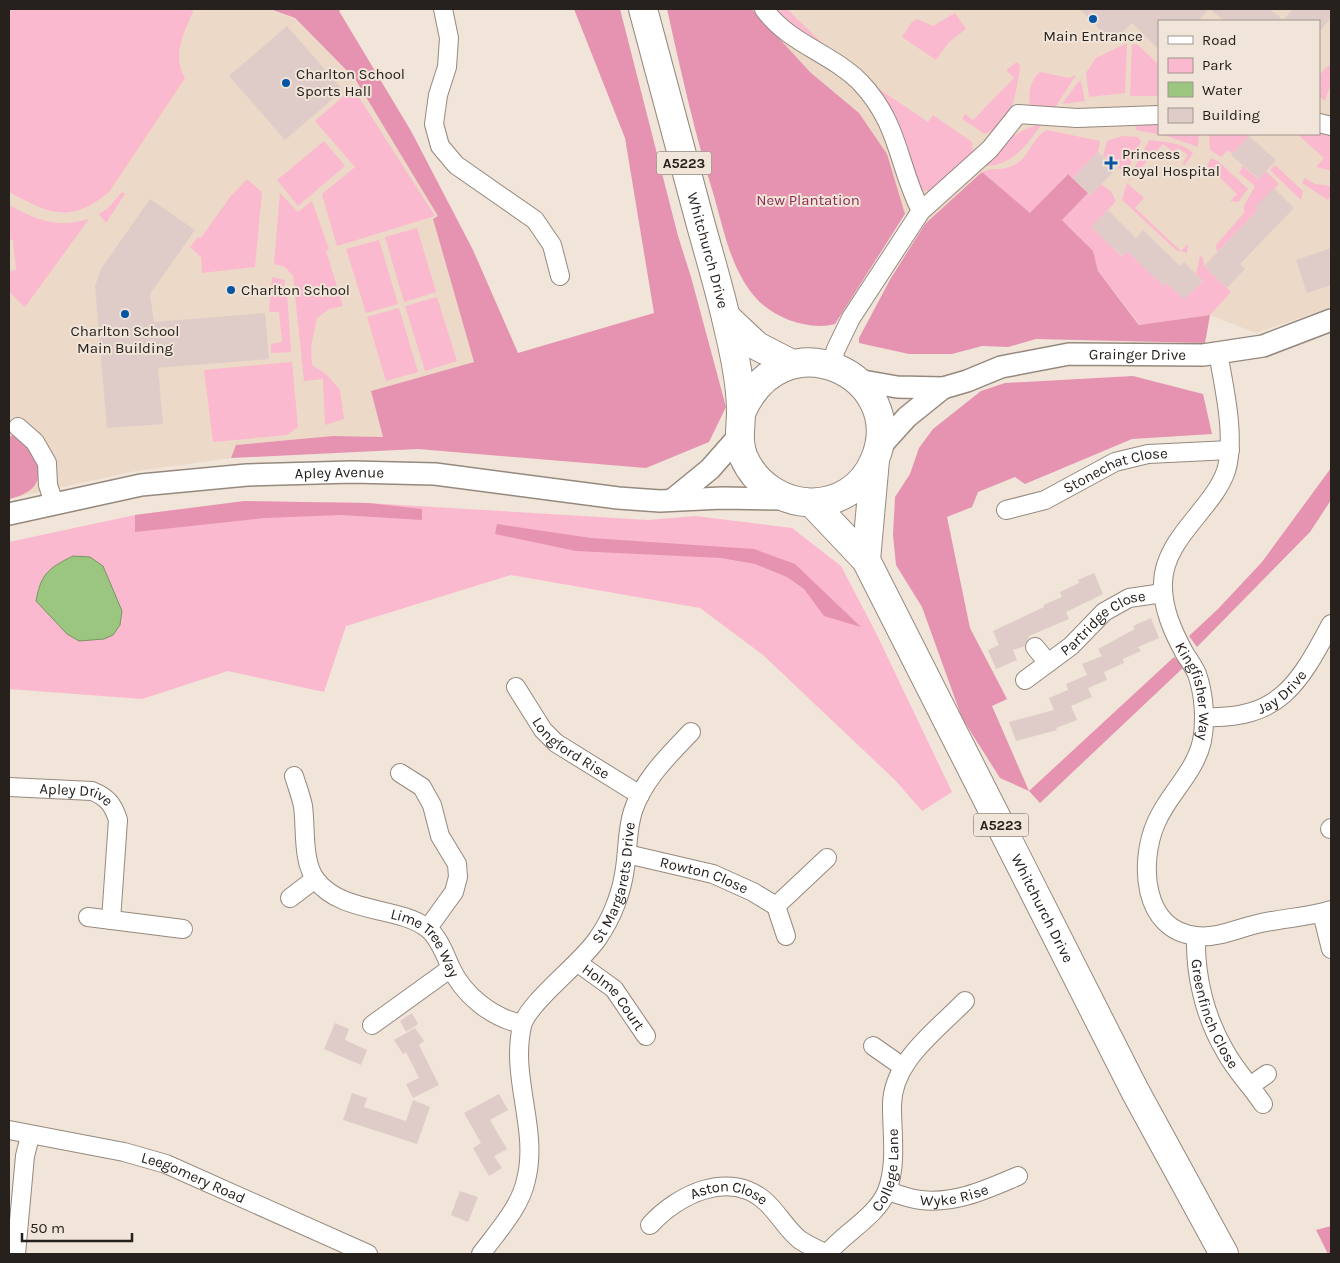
<svg xmlns="http://www.w3.org/2000/svg" width="1340" height="1263" font-family="Karla,sans-serif">
<style>
.built{fill:#ecd9c7;fill-rule:evenodd}
.green{fill:#fbb9cf}
.forest{fill:#e593b0}
.water{fill:#9bc680;stroke:#789462}
.building{fill:#dfccc9}
.lines{fill:none;stroke-linecap:round;stroke-linejoin:round}
.minor-casing{stroke:#95897e;stroke-width:20}
.tertiary-casing{stroke:#95897e;stroke-width:24}
.primary-casing{stroke:#95897e;stroke-width:30}
.minor{stroke:#fff;stroke-width:18}
.tertiary{stroke:#fff;stroke-width:21}
.primary{stroke:#fff;stroke-width:28}
.poi-dot{fill:#0455a3;stroke:#f1e4d8;stroke-width:2}
.labels{text-anchor:middle;dominant-baseline:central;stroke-width:4;stroke-linejoin:round;paint-order:stroke}
.shield{fill:#f1e4d8;stroke:#635c55;stroke-width:1}
.shield-label{font-size:14px;font-weight:bold;fill:#26211d}
.poi-label{font-size:15px;fill:#26211d;stroke:#f1e4d8;text-anchor:start}
.park-label{font-size:15px;fill:#8c2c56;stroke:#f1e4d8}
.street-label{font-size:15px;fill:#26211d;stroke:#f1e4d8}
</style>
<rect width="100%" height="100%" fill="#f1e4d8"/>
<!-- built -->
<path class="built" d="M 9,9 L 269,9 L 295,19 L 354,79 L 439,216 L 433,219 L 474,362 L 371,391 L 383,437 L 333,436 L 236,445 L 231,458 L 130,472 L 9,499 Z
M 752,9 L 1331,9 L 1331,307 L 1256,333 L 1210,315 L 1140,325 L 1081,237 L 1062,220 L 1088,193 L 1068,174 L 1030,214 L 982,172 L 925,224 L 905,214 L 887,154 L 859,113 L 810,72 ZM 1159,21 L 1319,21 L 1319,134 L 1159,134 Z"/>
<!-- green -->
<path class="green" d="M 9,9 L 194,9 C 185,31 171,55 185,78 L 109,192 C 70,225 48,213 9,192 Z
M 770,9 L 787,9 L 848,68 L 928,122 L 933,115 L 972,142 L 973,154 L 929,192 L 920,189 L 896,126 Z
M 955,13 L 966,29 L 949,42 L 936,60 L 902,37 L 911,23 L 917,19 L 933,26 Z
M 1127,43 L 1125,93 L 1089,97 L 1086,73 L 1096,58 Z
M 1132,44 L 1138,45 L 1159,65 L 1159,96 L 1130,96 Z
M 1017,62 L 1020,65 C 1017,91 1013,124 985,134 L 962,119 L 965,114 L 973,120 L 1014,78 L 1006,70 Z
M 1329,65 C 1336,74 1328,91 1325,101 L 1319,96 L 1319,75 Z
M 1040,72 L 1069,78 L 1076,75 L 1053,111 L 1031,107 C 1027,95 1030,80 1040,72 Z
M 1081,81 L 1085,101 L 1062,104 L 1078,82 Z
M 353,88 L 435,216 L 337,246 L 322,194 L 355,167 L 315,121 Z
M 1159,122 L 1159,134 L 1199,134 L 1198,147 L 1167,136 L 1136,130 L 1135,126 Z
M 1042,124 C 1026,146 1012,167 982,166 C 1002,145 1012,131 1042,124 Z
M 1319,126 L 1331,129 L 1330,170 L 1316,167 L 1324,158 L 1297,134 L 1319,134 Z
M 1047,130 L 1100,141 L 1098,152 L 1073,178 L 1067,174 L 1030,214 L 982,172 C 995,166 1003,173 1019,162 C 1030,153 1035,135 1047,130 Z
M 1209,134 L 1254,134 L 1249,136 L 1233,154 L 1228,150 L 1221,157 L 1210,150 Z
M 1122,136 L 1138,137 L 1141,142 L 1126,173 L 1103,156 L 1107,141 Z
M 1149,140 C 1163,142 1183,142 1193,153 L 1185,165 L 1182,164 L 1188,155 L 1178,148 L 1173,152 L 1163,144 L 1127,183 L 1144,198 L 1135,208 L 1181,251 L 1188,244 L 1187,253 L 1176,250 L 1122,200 C 1127,179 1139,160 1149,140 Z
M 324,141 L 345,166 L 298,206 L 277,180 Z
M 1211,158 L 1219,162 L 1248,189 L 1238,202 L 1230,201 L 1237,194 L 1207,166 Z
M 1275,165 L 1303,191 L 1301,200 L 1270,170 Z
M 1243,166 L 1258,179 L 1266,171 L 1279,184 L 1256,207 L 1258,210 L 1217,252 L 1216,245 L 1244,213 L 1244,206 L 1255,186 L 1239,173 Z
M 1305,178 L 1315,184 L 1330,186 L 1331,196 L 1328,200 L 1302,183 Z
M 247,179 L 262,192 L 255,267 L 202,273 L 201,257 L 190,247 L 198,237 L 201,238 L 230,197 Z
M 1101,184 L 1111,191 L 1116,201 L 1092,227 L 1121,256 L 1127,251 L 1164,286 L 1167,283 L 1184,299 L 1203,281 L 1196,274 L 1200,256 L 1203,257 L 1204,266 L 1231,292 L 1210,315 L 1140,325 L 1098,271 C 1094,250 1077,234 1062,220 L 1088,193 L 1091,195 Z
M 122,192 L 125,194 L 106,223 L 99,214 L 107,209 Z
M 280,193 L 298,212 L 312,201 L 329,249 L 326,251 L 343,306 L 329,309 L 317,318 L 311,347 L 312,365 L 326,374 L 340,390 L 344,419 L 325,425 L 323,379 L 304,381 L 293,276 L 285,267 L 274,264 Z
M 9,205 C 38,221 57,228 89,219 L 25,307 L 9,292 L 9,271 L 16,270 L 13,240 L 9,239 Z
M 417,228 L 436,292 L 404,302 L 385,237 Z
M 379,240 L 398,304 L 366,313 L 346,249 Z
M 272,277 L 285,280 L 284,293 L 287,293 L 291,352 L 271,353 L 271,344 L 282,342 L 279,312 L 269,312 Z
M 437,297 L 457,361 L 425,371 L 405,306 Z
M 399,308 L 418,372 L 386,381 L 367,317 Z
M 292,362 L 298,427 L 287,435 L 213,442 L 204,370 Z
M 245,501 L 368,503 L 648,520 L 695,516 L 792,528 L 841,566 L 876,633 L 952,792 L 922,811 L 896,781 L 763,655 L 700,608 L 511,575 L 346,626 L 324,692 L 228,671 L 142,699 L 9,689 L 9,542 L 135,515 Z"/>
<!-- forest -->
<path class="forest" d="M 270,9 L 342,9 L 339,11 L 411,131 L 473,250 L 518,353 L 654,313 L 625,138 L 574,9 L 620,9 L 678,236 L 691,277 L 726,407 L 709,442 L 646,468 L 418,449 L 231,458 L 236,445 L 333,436 L 383,437 L 371,391 L 474,362 L 433,219 L 438,216 L 355,79 L 295,18 Z
M 667,9 L 752,9 L 810,72 L 859,113 L 887,154 L 905,214 L 835,324 C 809,331 773,318 755,297 C 731,269 724,231 714,196 C 695,134 681,72 667,9 Z
M 982,172 L 1030,213 L 1068,174 L 1088,193 L 1062,220 L 1093,251 L 1098,271 L 1139,325 L 1210,315 L 1205,343 L 1036,339 L 1008,347 L 982,346 L 952,354 L 909,354 L 859,343 L 859,338 L 891,278 L 925,224 Z
M 1133,376 L 1203,394 L 1212,434 L 1132,439 L 1025,484 L 1015,477 L 978,492 L 972,507 L 947,517 L 970,628 L 1007,699 L 992,706 L 1029,791 L 1174,657 L 1185,666 L 1040,803 L 1029,791 L 1000,778 L 962,718 L 922,607 L 896,565 L 893,535 L 895,497 L 910,474 L 919,448 L 933,429 L 981,391 L 1005,383 Z
M 12,435 C 18,440 29,447 33,454 C 46,480 35,493 9,499 L 9,438 Z
M 1331,468 L 1331,500 L 1310,532 L 1197,647 L 1189,636 L 1218,609 L 1262,562 Z
M 245,501 L 368,503 L 422,509 L 422,520 L 341,515 L 265,518 L 135,532 L 135,515 Z
M 497,524 L 591,538 L 754,549 L 795,564 L 861,627 L 824,616 L 804,589 L 787,577 L 755,564 L 721,558 L 576,551 L 495,534 Z
M 1331,1226 L 1331,1254 L 1328,1254 L 1316,1230 Z"/>
<!-- water -->
<path class="water" d="M 73,556 L 90,557 L 103,566 L 122,611 L 120,625 L 113,635 L 104,639 L 79,641 L 67,634 L 36,601 C 41,573 49,568 73,556 Z"/>
<!-- building -->
<path class="building" d="M 1079,9 L 1209,9 L 1198,21 L 1159,21 L 1159,50 L 1132,23 L 1113,42 Z
M 1210,9 L 1270,9 L 1283,20 L 1293,9 L 1331,9 L 1331,18 L 1319,32 L 1319,21 L 1224,21 Z
M 287,26 L 343,90 L 285,140 L 229,76 Z
M 1249,136 L 1276,160 L 1259,179 L 1231,155 Z
M 1098,152 L 1116,169 L 1091,195 L 1073,178 Z
M 1274,188 L 1294,208 L 1240,264 L 1245,269 L 1227,288 L 1204,266 L 1258,210 L 1255,207 Z
M 150,199 L 195,230 L 150,294 L 154,322 L 265,313 L 269,359 L 158,368 L 163,424 L 107,428 L 95,286 L 101,269 Z
M 1108,210 L 1136,238 L 1143,230 L 1180,266 L 1184,262 L 1203,281 L 1184,299 L 1167,283 L 1164,286 L 1127,251 L 1122,256 L 1091,227 Z
M 1331,248 L 1331,285 L 1307,293 L 1296,260 Z
M 1094,573 L 1103,594 L 1066,612 L 1069,619 L 1029,636 L 1025,646 L 1013,650 L 1017,660 L 996,669 L 988,650 L 999,645 L 993,631 L 1044,607 L 1043,605 L 1062,597 L 1060,592 L 1079,583 L 1078,580 Z
M 1151,618 L 1159,638 L 1138,647 L 1141,651 L 1123,659 L 1124,663 L 1104,672 L 1107,680 L 1088,688 L 1092,697 L 1071,706 L 1077,720 L 1056,728 L 1057,730 L 1016,741 L 1009,722 L 1054,710 L 1049,698 L 1068,690 L 1066,684 L 1087,675 L 1082,664 L 1102,656 L 1098,649 L 1135,629 L 1133,626 Z
M 412,1013 L 418,1024 L 406,1032 L 400,1021 Z
M 335,1023 L 349,1029 L 345,1040 L 367,1050 L 361,1065 L 324,1049 Z
M 415,1028 L 424,1041 L 419,1045 L 439,1085 L 413,1098 L 406,1084 L 419,1078 L 406,1052 L 403,1054 L 394,1040 Z
M 352,1093 L 367,1098 L 364,1107 L 406,1121 L 413,1100 L 430,1107 L 417,1144 L 343,1120 Z
M 499,1094 L 508,1110 L 490,1120 L 507,1149 L 494,1156 L 502,1168 L 489,1176 L 473,1148 L 481,1143 L 464,1113 Z
M 460,1191 L 478,1197 L 468,1222 L 451,1215 Z"/>
<g class="lines">
<!-- minor casing -->
<g class="minor-casing">
<g id="minor">
<path d="M 443,9 L 449,38 L 447,67 L 438,95 L 434,124 L 440,146 L 456,165 L 535,220 L 552,245 L 560,276"/>
<path d="M 764,9 C 788,43 831,53 860,82 C 900,124 897,164 921,211"/>
<path d="M 1319,123 L 1331,126"/>
<path id="s1" d="M 1218,353 C 1224,387 1236,438 1226,471 C 1213,509 1164,538 1163,583 C 1162,608 1173,632 1185,654 C 1189,660 1194,667 1197,674 C 1204,694 1206,720 1202,741 C 1195,773 1168,794 1156,823 C 1139,862 1142,930 1196,936 C 1217,939 1241,927 1261,923 C 1284,918 1309,917 1331,910"/>
<path d="M 831,365 L 836,349 L 851,318 L 921,211 L 990,149 L 1018,114 L 1077,118 L 1159,115"/>
<path d="M 18,427 L 35,442 L 47,463 L 48,485 L 54,503"/>
<path id="s2" d="M 1006,510 L 1045,500 L 1115,462 L 1148,454 L 1230,450"/>
<path d="M 1035,647 L 1048,663"/>
<path id="s3" d="M 1025,680 L 1071,646 L 1104,612 L 1129,598 L 1163,593"/>
<path id="s4" d="M 516,687 L 543,730 L 556,743 L 640,795"/>
<path id="s5" d="M 1204,717 C 1279,720 1299,684 1331,624"/>
<path d="M 400,773 L 422,787 L 432,805 L 440,836 L 457,864 L 458,877 L 454,892 L 428,928"/>
<path id="s6" d="M 294,776 C 297,786 301,796 303,806 C 306,827 302,862 316,880 C 342,914 398,906 427,928 C 438,936 445,954 450,966 C 463,995 492,1018 522,1024"/>
<path id="s7" d="M 9,787 L 92,791 C 107,797 113,804 118,820 L 111,920"/>
<path d="M 1330,829 L 1331,828"/>
<path id="s8" d="M 627,854 L 713,874 L 753,892 L 776,906"/>
<path d="M 290,898 L 315,879"/>
<path d="M 1322,913 L 1331,949"/>
<path d="M 88,917 L 183,929"/>
<path d="M 786,936 L 776,906 L 827,858"/>
<path id="s9" d="M 1196,937 C 1195,976 1205,1017 1225,1051 C 1235,1070 1251,1086 1263,1104"/>
<path id="s10" d="M 578,963 L 614,989 L 646,1036"/>
<path d="M 372,1025 L 451,968"/>
<path d="M 873,1046 L 903,1067"/>
<path d="M 1250,1086 L 1267,1074"/>
<path id="s11" d="M 9,1130 L 124,1152 L 166,1164 L 368,1254"/>
<path id="s12" d="M 887,1191 C 898,1194 910,1199 921,1200 C 956,1204 987,1189 1018,1176"/>
<path id="s13" d="M 650,1225 C 678,1194 730,1169 766,1202 C 778,1213 787,1230 800,1240 C 808,1245 818,1250 827,1254"/>
<path d="M 16,1254 L 25,1156 L 30,1136"/>
<path id="s14" d="M 481,1254 C 497,1232 520,1208 526,1180 C 539,1129 510,1078 522,1026 C 528,1002 582,963 598,938 C 612,918 622,892 625,868 C 628,849 627,829 633,811 C 643,780 669,755 691,732"/>
<path id="s15" d="M 827,1254 C 845,1232 876,1217 887,1191 C 897,1164 892,1135 892,1107 C 891,1062 936,1031 965,1001"/>
</g>
</g>
<!-- tertiary casing -->
<g class="tertiary-casing">
<g id="tertiary">
<path id="s16" d="M 857,380 L 897,387 L 943,388 L 967,381 L 1001,367 L 1069,354 L 1203,355 L 1263,346 L 1331,320"/>
<path d="M 879,448 L 907,417 L 943,388"/>
<path d="M 672,500 L 710,469 L 739,436"/>
<path id="s17" d="M 9,514 L 141,485 L 247,475 L 352,472 L 435,474 L 618,498 L 660,501 L 722,498 L 784,499"/>
</g>
</g>
<!-- primary casing -->
<g class="primary-casing">
<g id="primary">
<path id="s18" d="M 643,9 C 662,78 680,148 699,218 C 708,251 718,284 726,318 C 733,348 741,381 741,412 C 741,428 737,442 744,458 C 770,515 851,519 875,459 C 909,376 783,315 741,413"/>
<path d="M 726,317 L 757,346 L 792,364"/>
<path id="s19" d="M 812,503 L 866,560 L 1135,1091 L 1224,1254"/>
<path d="M 866,560 L 875,460"/>
</g>
</g>
<!-- minor -->
<use href="#minor" class="minor"/>
<!-- tertiary -->
<use href="#tertiary" class="tertiary"/>
<!-- primary -->
<use href="#primary" class="primary"/>
</g>
<!-- markers -->
<g class="poi-dot">
<circle cx="1093" cy="19" r="5"/>
<circle cx="286" cy="83" r="5"/>
<path d="M1108.5 155.5h5v5h5v5h-5v5h-5v-5h-5v-5h5z"/>
<circle cx="231" cy="290" r="5"/>
<circle cx="125" cy="314" r="5"/>
</g>
<g class="labels">
<!-- shield labels -->
<g class="shield">
<rect x="656.5" y="151.5" width="55" height="23" rx="4"/>
<rect x="973.5" y="813.5" width="55" height="23" rx="4"/>
</g>
<g class="shield-label">
<text x="684" y="163">A5223</text>
<text x="1001" y="825">A5223</text>
</g>
<!-- poi labels -->
<g class="poi-label">
<text x="1093" y="36" text-anchor="middle">Main Entrance</text>
<text x="296" y="74">Charlton School<tspan x="296" dy="17">Sports Hall</tspan></text>
<text x="1122" y="154">Princess<tspan x="1122" dy="17">Royal Hospital</tspan></text>
<text x="241" y="290">Charlton School</text>
<text x="125" y="331" text-anchor="middle">Charlton School<tspan x="125" dy="17">Main Building</tspan></text>
</g>
<!-- park labels -->
<g class="park-label">
<text x="808" y="200">New Plantation</text>
</g>
<!-- street labels -->
<g class="street-label">
<text stroke="none"><textPath href="#s18" startOffset="250">Whitchurch Drive</textPath></text>
<text stroke="none"><textPath href="#s16" startOffset="286">Grainger Drive</textPath></text>
<text stroke="none"><textPath href="#s17" startOffset="334">Apley Avenue</textPath></text>
<text stroke="none"><textPath href="#s2" startOffset="118">Stonechat Close</textPath></text>
<text stroke="none"><textPath href="#s3" startOffset="98">Partridge Close</textPath></text>
<text stroke="none"><textPath href="#s5" startOffset="85">Jay Drive</textPath></text>
<text stroke="none"><textPath href="#s1" startOffset="364">Kingfisher Way</textPath></text>
<text stroke="none"><textPath href="#s4" startOffset="84">Longford Rise</textPath></text>
<text stroke="none"><textPath href="#s7" startOffset="68">Apley Drive</textPath></text>
<text stroke="none"><textPath href="#s8" startOffset="80">Rowton Close</textPath></text>
<text stroke="none"><textPath href="#s14" startOffset="418">St Margarets Drive</textPath></text>
<text stroke="none"><textPath href="#s19" startOffset="469">Whitchurch Drive</textPath></text>
<text stroke="none"><textPath href="#s6" startOffset="239">Lime Tree Way</textPath></text>
<text stroke="none"><textPath href="#s10" startOffset="50">Holme Court</textPath></text>
<text stroke="none"><textPath href="#s9" startOffset="80">Greenfinch Close</textPath></text>
<text stroke="none"><textPath href="#s15" startOffset="108">College Lane</textPath></text>
<text stroke="none"><textPath href="#s11" startOffset="191">Leegomery Road</textPath></text>
<text stroke="none"><textPath href="#s12" startOffset="69">Wyke Rise</textPath></text>
<text stroke="none"><textPath href="#s13" startOffset="91">Aston Close</textPath></text>
</g>
</g>
<!-- border -->
<rect width="1340" height="1263" fill="none" stroke="#26211d" stroke-width="20"/>
<!-- legend -->
<rect x="1158" y="20" width="162" height="115" fill="#f1e4d8" stroke="#a0968d"/>
<rect x="1168" y="36" width="25" height="8" fill="#ffffff" stroke="#a0968d"/>
<text x="1202" y="45" font-size="15" fill="#26211d">Road</text>
<rect x="1168" y="58" width="25" height="15" fill="#fbb9cf" stroke="#a0968d"/>
<text x="1202" y="70" font-size="15" fill="#26211d">Park</text>
<rect x="1168" y="82" width="25" height="15" fill="#9bc680" stroke="#a0968d"/>
<text x="1202" y="95" font-size="15" fill="#26211d">Water</text>
<rect x="1168" y="108" width="25" height="15" fill="#dfccc9" stroke="#a0968d"/>
<text x="1202" y="120" font-size="15" fill="#26211d">Building</text>
<!-- scale -->
<path d="M22 1233v8h110v-8" fill="none" stroke="#26211d" stroke-width="2.5"/>
<text x="30" y="1233" font-size="15" fill="#26211d" stroke="#f1e4d8" stroke-width="4" paint-order="stroke">50 m</text>
</svg>
